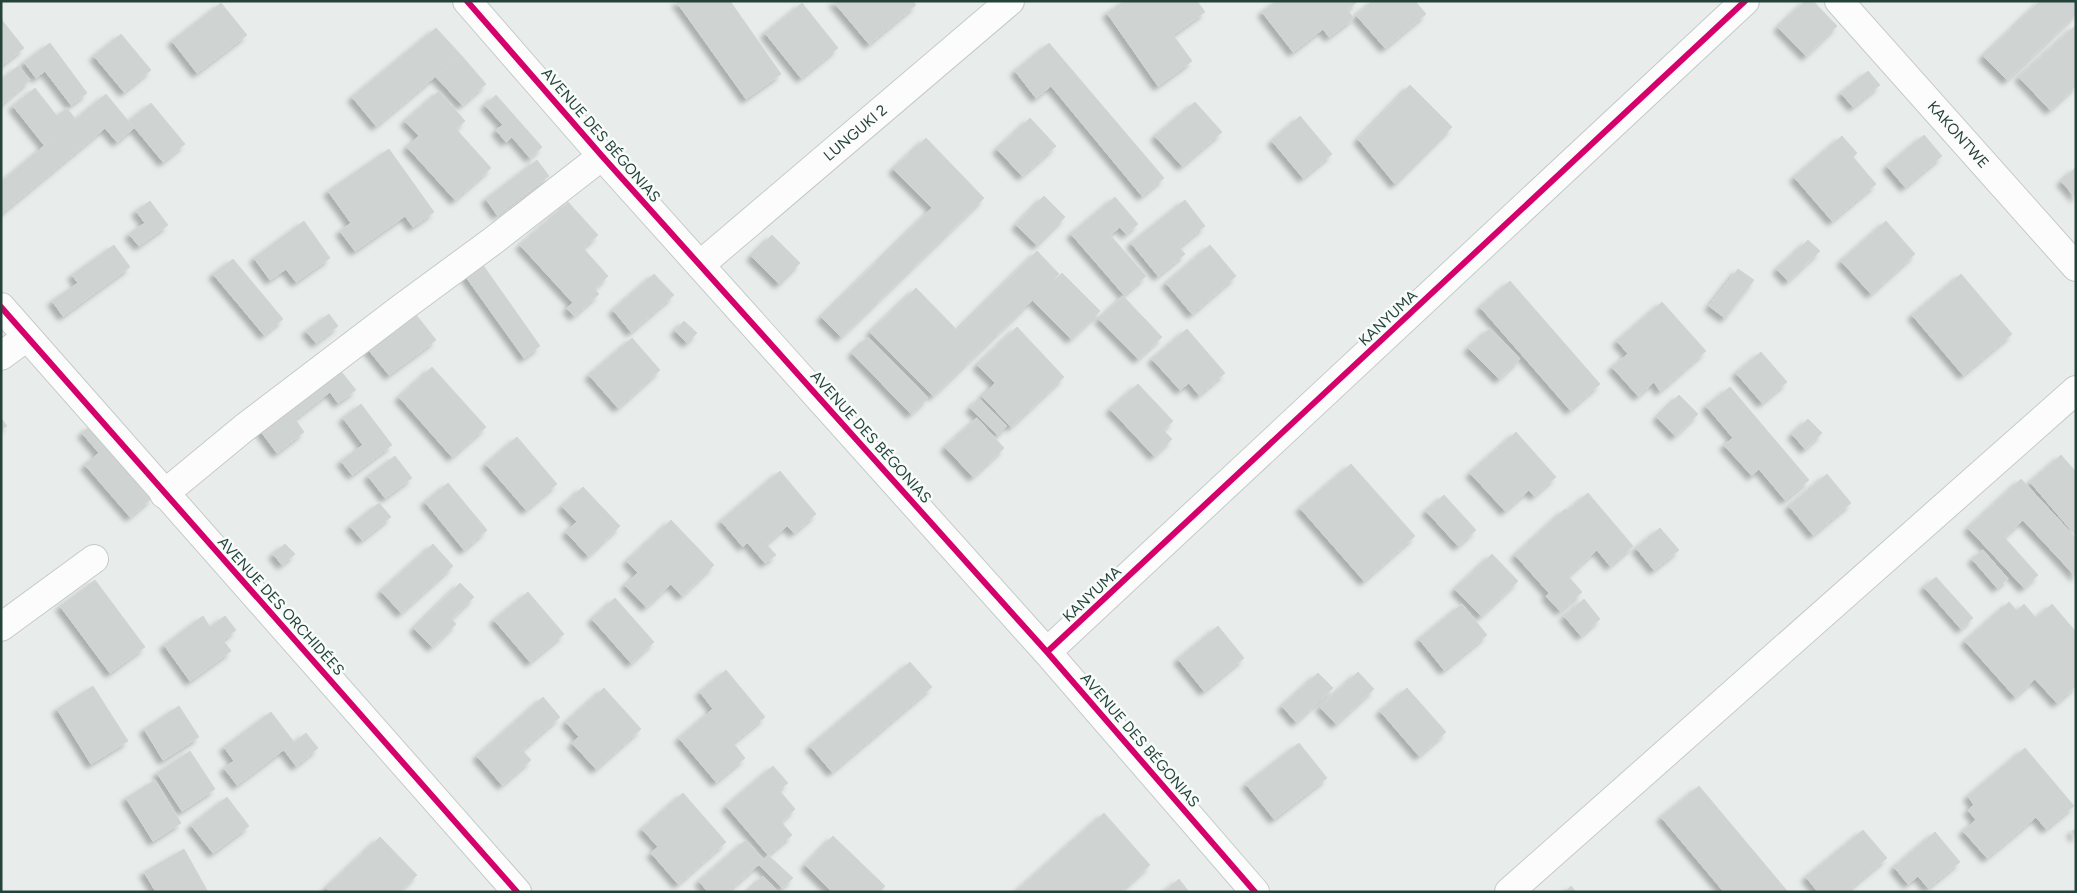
<svg xmlns="http://www.w3.org/2000/svg" width="2077" height="893" font-family="Figtree,sans-serif">
<style>
.building{fill:#cfd4d2;stroke:#d1d6d4;filter:url(#shadow)}
.lines{fill:none;stroke-linecap:round;stroke-linejoin:round}
.street-casing{stroke:#c5cac8;stroke-width:30}
.street{stroke:#fcfcfc;stroke-width:28}
.cycleway-casing{stroke:#f7fbf9;stroke-width:9}
.cycleway{stroke:#d6006c;stroke-width:6}
.labels{text-anchor:middle;dominant-baseline:central;stroke-width:5;stroke-linejoin:round;paint-order:stroke}
.street-label{font-size:15px;fill:#24423a;stroke:#f7fbf9}
</style>
<defs>
<filter id="shadow"><feDropShadow dx="-4.5" dy="4.5" stdDeviation="2.5" flood-color="#0004"/></filter>
</defs>
<rect width="100%" height="100%" fill="#e8edeb"/>
<!-- building -->
<path class="building" d="M 676,1 L 730,1 L 781,74 L 746,99 Z
M 833,1 L 913,1 L 916,5 L 869,44 Z
M 1124,1 L 1197,1 L 1205,12 L 1173,35 L 1192,61 L 1158,86 L 1107,13 Z
M 1276,1 L 1358,1 L 1347,10 L 1354,18 L 1329,37 L 1323,29 L 1293,52 L 1262,12 Z
M 1372,1 L 1415,1 L 1426,14 L 1385,48 L 1356,15 Z
M 1805,1 L 1813,1 L 1837,26 L 1806,56 L 1778,27 Z
M 2040,1 L 2076,1 L 2076,14 L 2007,80 L 1983,56 Z
M 221,3 L 247,35 L 197,73 L 172,41 Z
M 802,3 L 838,48 L 801,78 L 765,33 Z
M 1,19 L 24,48 L 1,66 Z
M 2076,25 L 2076,86 L 2050,110 L 2019,77 Z
M 436,28 L 461,55 L 376,126 L 352,97 Z
M 121,34 L 151,70 L 124,92 L 94,56 Z
M 50,43 L 87,93 L 71,105 L 45,71 L 36,78 L 24,62 Z
M 1049,43 L 1164,178 L 1142,196 L 1051,86 L 1036,98 L 1015,71 Z
M 461,55 L 486,84 L 462,105 L 436,77 Z
M 18,66 L 30,80 L 1,105 L 1,80 Z
M 1868,71 L 1880,85 L 1853,107 L 1841,93 Z
M 1410,85 L 1452,127 L 1395,184 L 1358,139 Z
M 35,88 L 57,116 L 67,108 L 76,120 L 44,145 L 13,106 Z
M 439,91 L 465,121 L 456,129 L 491,168 L 455,200 L 407,147 L 419,136 L 405,121 Z
M 106,94 L 134,128 L 117,142 L 105,128 L 1,214 L 1,182 Z
M 496,95 L 542,147 L 530,158 L 512,137 L 506,142 L 496,130 L 503,125 L 485,105 Z
M 1195,102 L 1222,132 L 1182,166 L 1155,136 Z
M 151,103 L 185,144 L 163,162 L 129,121 Z
M 1300,116 L 1332,154 L 1303,178 L 1272,141 Z
M 1030,118 L 1056,146 L 1022,176 L 997,149 Z
M 1924,135 L 1942,156 L 1905,187 L 1887,166 Z
M 1842,136 L 1857,153 L 1853,157 L 1876,184 L 1832,221 L 1794,177 Z
M 926,138 L 984,198 L 841,337 L 821,317 L 932,208 L 893,169 Z
M 389,149 L 434,212 L 413,227 L 405,216 L 355,251 L 340,231 L 351,223 L 328,191 Z
M 537,160 L 549,176 L 497,215 L 486,199 Z
M 2076,167 L 2076,198 L 2061,181 Z
M 1044,196 L 1065,217 L 1037,245 L 1016,225 Z
M 1115,197 L 1138,224 L 1126,234 L 1120,227 L 1110,235 L 1146,276 L 1124,295 L 1071,234 Z
M 1185,200 L 1205,226 L 1179,247 L 1185,254 L 1158,276 L 1131,243 Z
M 150,201 L 168,225 L 139,246 L 129,234 L 145,223 L 136,211 Z
M 568,202 L 598,235 L 583,248 L 608,276 L 594,289 L 599,294 L 574,316 L 567,308 L 573,303 L 520,245 Z
M 304,221 L 330,258 L 296,282 L 286,269 L 270,280 L 254,258 Z
M 1886,221 L 1915,254 L 1871,294 L 1841,261 Z
M 772,235 L 800,263 L 779,284 L 751,256 Z
M 1808,240 L 1820,251 L 1788,281 L 1777,269 Z
M 114,245 L 130,267 L 63,316 L 52,301 L 78,283 L 72,275 Z
M 1210,245 L 1236,276 L 1192,314 L 1166,283 Z
M 1037,251 L 1059,274 L 933,396 L 870,332 L 916,288 L 957,330 Z
M 478,258 L 540,346 L 524,358 L 461,270 Z
M 233,259 L 283,319 L 264,335 L 213,274 Z
M 1738,269 L 1754,280 L 1725,318 L 1709,306 Z
M 1062,273 L 1100,311 L 1071,339 L 1033,301 Z
M 654,274 L 674,295 L 631,332 L 613,310 Z
M 1961,274 L 2012,334 L 1963,375 L 1912,315 Z
M 1510,281 L 1600,384 L 1570,410 L 1480,307 Z
M 1123,296 L 1162,337 L 1138,359 L 1099,319 Z
M 1662,302 L 1706,351 L 1660,391 L 1654,382 L 1638,396 L 1612,367 L 1628,354 L 1617,341 Z
M 414,312 L 436,340 L 389,375 L 367,348 Z
M 329,314 L 338,326 L 316,343 L 306,331 Z
M 684,321 L 697,333 L 687,343 L 675,331 Z
M 1017,327 L 1064,377 L 1011,427 L 982,396 L 995,383 L 977,365 Z
M 1490,328 L 1520,359 L 1499,379 L 1468,348 Z
M 1187,329 L 1225,373 L 1199,395 L 1189,383 L 1180,390 L 1152,359 Z
M 868,337 L 928,398 L 911,414 L 852,353 Z
M 632,338 L 660,370 L 618,408 L 589,375 Z
M 1761,352 L 1787,382 L 1762,403 L 1736,373 Z
M 335,364 L 356,390 L 338,403 L 330,392 L 295,419 L 304,432 L 277,453 L 256,425 Z
M 432,367 L 486,427 L 452,457 L 399,397 Z
M 1138,384 L 1173,421 L 1163,430 L 1172,439 L 1154,456 L 1110,409 Z
M 1730,387 L 1809,480 L 1785,500 L 1759,469 L 1752,476 L 1724,445 L 1733,438 L 1706,406 Z
M 1679,395 L 1698,414 L 1675,436 L 1657,417 Z
M 979,398 L 1007,426 L 998,435 L 970,408 Z
M 361,404 L 392,445 L 352,475 L 341,461 L 363,445 L 343,418 Z
M 1,418 L 7,426 L 1,430 Z
M 977,418 L 1004,448 L 973,477 L 945,447 Z
M 1808,419 L 1822,433 L 1805,449 L 1792,434 Z
M 90,426 L 152,498 L 130,517 L 85,465 L 99,453 L 82,433 Z
M 1516,432 L 1556,477 L 1534,496 L 1529,490 L 1505,511 L 1470,473 Z
M 517,437 L 557,484 L 526,510 L 486,464 Z
M 2061,455 L 2076,472 L 2076,536 L 2030,482 Z
M 395,456 L 412,478 L 385,498 L 368,476 Z
M 1351,464 L 1415,536 L 1364,581 L 1300,508 Z
M 780,471 L 816,514 L 794,533 L 787,526 L 766,544 L 776,555 L 765,563 L 747,542 L 743,547 L 721,521 Z
M 1827,474 L 1851,503 L 1813,535 L 1789,506 Z
M 2021,479 L 2076,538 L 2076,577 L 2023,520 L 2004,537 L 2038,575 L 2024,588 L 1968,528 Z
M 448,483 L 487,530 L 464,550 L 425,502 Z
M 583,487 L 620,526 L 588,556 L 566,532 L 577,522 L 562,506 Z
M 1588,493 L 1633,546 L 1610,566 L 1597,550 L 1568,576 L 1582,592 L 1560,611 L 1546,596 L 1549,593 L 1515,555 L 1565,509 L 1567,511 Z
M 1444,495 L 1476,530 L 1458,546 L 1426,511 Z
M 379,503 L 391,517 L 362,540 L 350,526 Z
M 671,520 L 714,565 L 682,596 L 671,584 L 646,607 L 625,585 L 638,573 L 627,561 Z
M 1660,528 L 1679,550 L 1654,570 L 1636,548 Z
M 285,544 L 295,554 L 282,565 L 273,554 Z
M 433,544 L 453,566 L 401,613 L 381,591 Z
M 1983,550 L 2008,579 L 1997,588 L 1972,559 Z
M 1492,554 L 1518,581 L 1481,616 L 1455,589 Z
M 1936,577 L 1973,618 L 1961,629 L 1924,587 Z
M 95,580 L 145,647 L 110,673 L 60,606 Z
M 460,583 L 474,597 L 451,619 L 456,624 L 432,647 L 414,628 Z
M 528,592 L 564,634 L 530,662 L 494,620 Z
M 615,598 L 654,642 L 631,663 L 592,619 Z
M 1584,599 L 1600,619 L 1581,636 L 1564,616 Z
M 2009,602 L 2017,611 L 2024,604 L 2036,618 L 2052,604 L 2076,632 L 2076,686 L 2057,703 L 2035,679 L 2015,697 L 1965,641 Z
M 1462,604 L 1487,635 L 1444,670 L 1419,639 Z
M 203,616 L 210,627 L 225,616 L 236,630 L 223,640 L 231,651 L 190,681 L 164,645 Z
M 1218,626 L 1244,658 L 1204,691 L 1178,659 Z
M 910,662 L 932,687 L 832,772 L 810,746 Z
M 726,670 L 765,717 L 733,743 L 745,758 L 716,782 L 679,738 L 713,709 L 700,692 Z
M 1358,672 L 1374,689 L 1336,724 L 1320,707 Z
M 1318,673 L 1333,688 L 1296,722 L 1282,706 Z
M 93,686 L 128,741 L 91,764 L 57,709 Z
M 604,688 L 641,729 L 596,769 L 572,743 L 579,737 L 566,722 Z
M 1407,688 L 1446,732 L 1419,756 L 1380,711 Z
M 543,697 L 560,717 L 522,750 L 531,760 L 502,785 L 477,756 Z
M 179,706 L 199,737 L 163,760 L 144,729 Z
M 271,712 L 294,742 L 237,785 L 224,768 L 234,761 L 224,747 Z
M 306,733 L 318,748 L 296,766 L 284,750 Z
M 1299,743 L 1327,778 L 1274,819 L 1246,784 Z
M 2025,748 L 2074,806 L 2046,829 L 2036,817 L 1987,858 L 1963,831 L 1976,820 L 1968,810 L 1974,805 L 1968,796 Z
M 190,751 L 215,789 L 182,811 L 157,773 Z
M 773,766 L 788,783 L 779,790 L 795,809 L 781,822 L 792,835 L 768,855 L 726,806 Z
M 155,780 L 181,823 L 153,841 L 126,798 Z
M 1699,786 L 1788,892 L 1724,892 L 1661,817 Z
M 683,793 L 726,842 L 678,884 L 651,853 L 658,847 L 642,829 Z
M 227,797 L 249,826 L 213,853 L 191,825 Z
M 1104,813 L 1150,865 L 1120,892 L 1015,892 Z
M 2076,828 L 2076,838 L 2071,832 Z
M 1863,830 L 1887,858 L 1846,892 L 1818,892 L 1806,877 Z
M 1935,832 L 1960,862 L 1928,888 L 1918,876 L 1908,884 L 1894,867 Z
M 833,836 L 885,886 L 880,892 L 832,892 L 805,865 Z
M 380,837 L 417,875 L 399,892 L 330,892 L 326,888 Z
M 746,840 L 764,860 L 727,892 L 708,892 L 699,881 Z
M 184,849 L 208,892 L 156,892 L 144,872 Z
M 768,855 L 793,878 L 782,888 L 759,865 Z
M 763,876 L 779,892 L 747,892 Z
M 1179,879 L 1189,892 L 1164,892 Z
M 1571,886 L 1576,892 L 1565,892 Z"/>
<g class="lines">
<!-- street casing -->
<g class="street-casing">
<g id="street">
<path d="M 467,1 L 602,156 L 1047,652 L 1255,892"/>
<path id="s1" d="M 1839,1 L 2076,267"/>
<path id="s2" d="M 700,265 L 1010,1"/>
<path d="M 1,307 L 517,892"/>
<path d="M 1,356 L 27,337"/>
<path d="M 164,494 L 244,428 L 403,307 L 494,240 L 602,156"/>
<path d="M 1,627 L 94,559"/>
<path d="M 1047,652 L 1745,1"/>
<path d="M 1509,892 L 2076,390"/>
</g>
</g>
<!-- street -->
<use href="#street" class="street"/>
<!-- cycleway casing -->
<g class="cycleway-casing">
<path id="cycleway" d="M 467,1 L 602,156 L 1047,652 L 1255,892
M 1,307 L 517,892
M 1047,652 L 1745,1"/>
</g>
<!-- cycleway -->
<use href="#cycleway" class="cycleway"/>
</g>
<g class="labels">
<!-- street labels -->
<g class="street-label">
<text stroke="none"><textPath href="#s2" startOffset="204">LUNGUKI 2</textPath></text>
<text stroke="none"><textPath href="#s1" startOffset="179">KAKONTWE</textPath></text>
<text transform="translate(601 135) rotate(49)">AVENUE DES BÉGONIAS</text>
<text transform="translate(1388 318) rotate(-43)">KANYUMA</text>
<text transform="translate(871 437) rotate(48)">AVENUE DES BÉGONIAS</text>
<text transform="translate(1092 594) rotate(-43)">KANYUMA</text>
<text transform="translate(281 606) rotate(48)">AVENUE DES ORCHIDÉES</text>
<text transform="translate(1140 740) rotate(49)">AVENUE DES BÉGONIAS</text>
</g>
</g>
<!-- border -->
<rect width="2077" height="893" fill="none" stroke="#24423a" stroke-width="5"/>
</svg>
